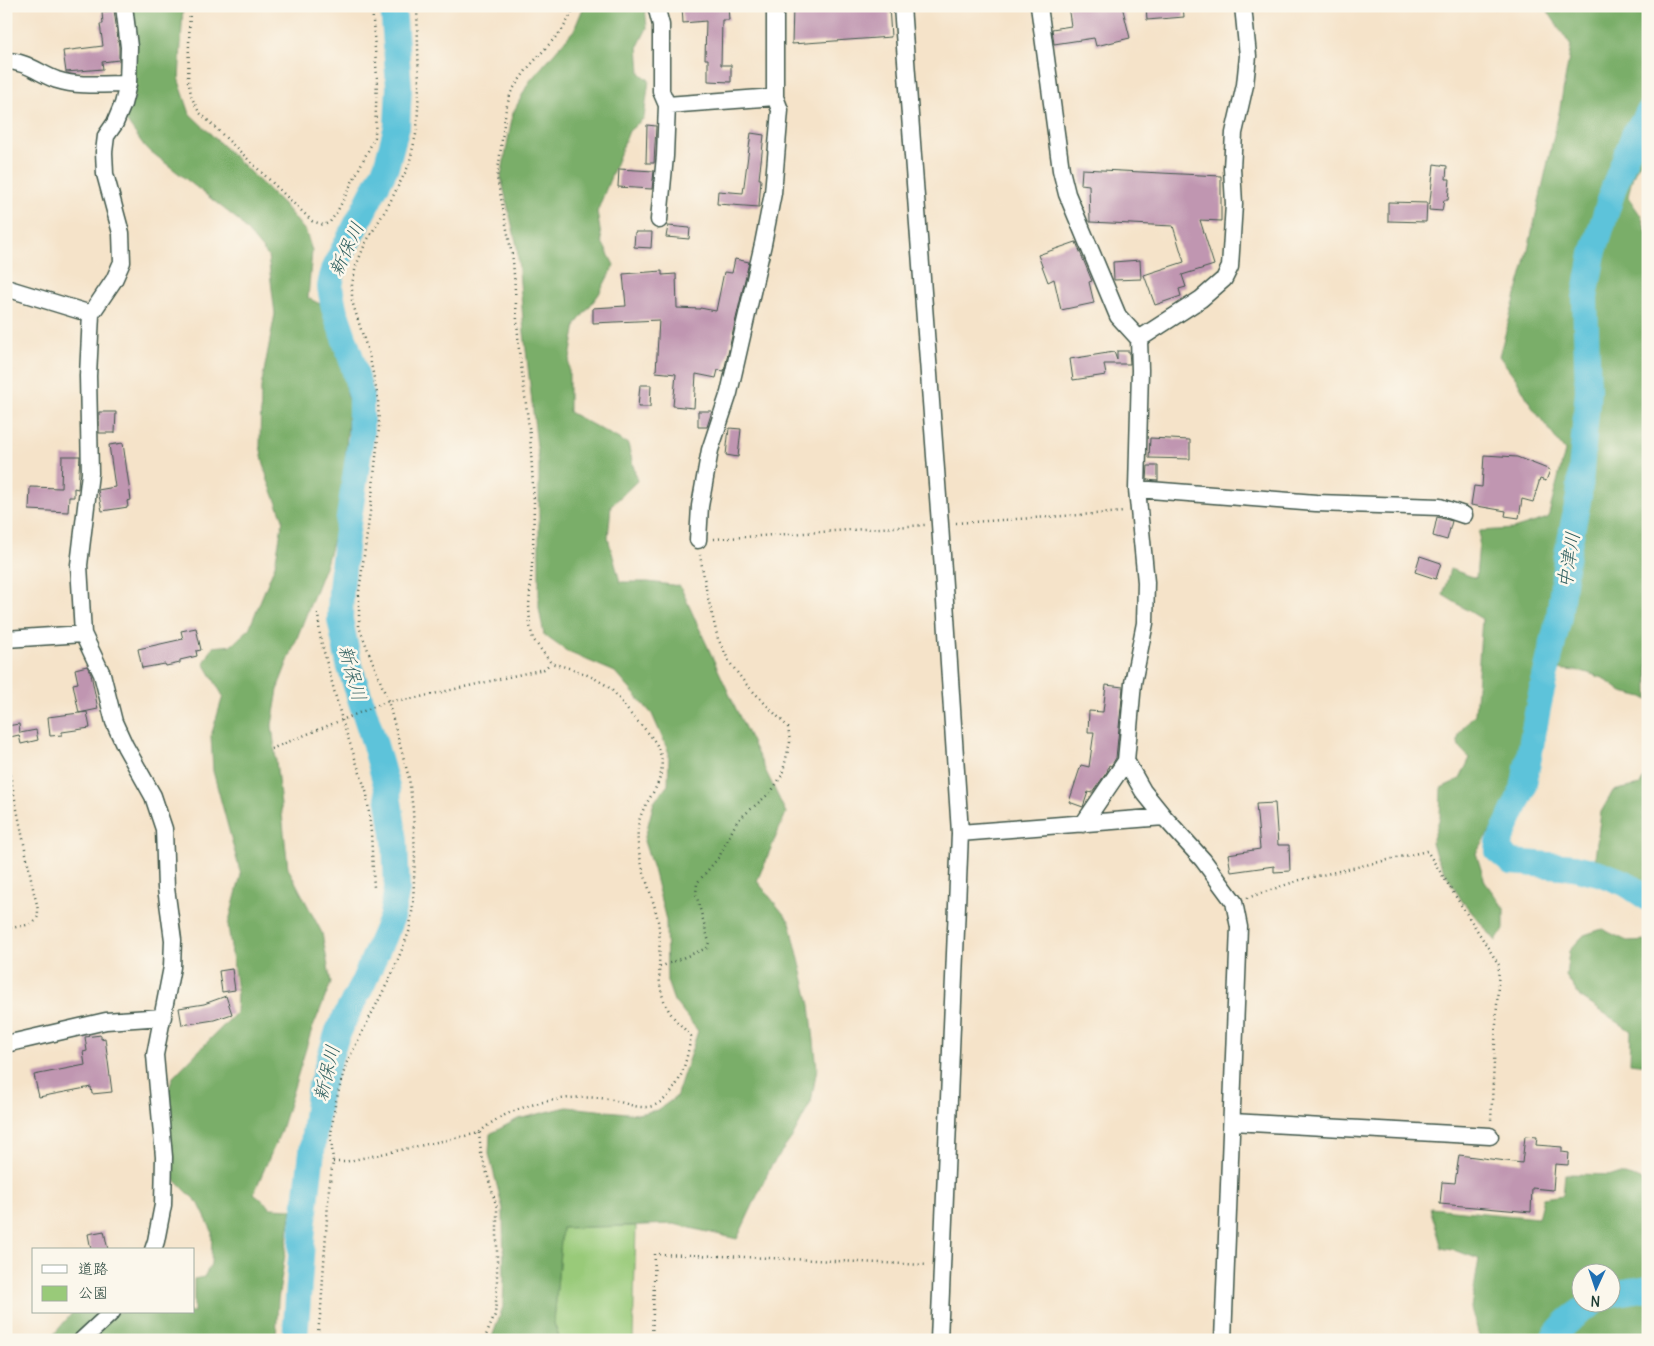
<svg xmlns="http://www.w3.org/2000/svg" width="1654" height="1346" font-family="Delius,'Klee One',sans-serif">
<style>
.green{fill:#99ca79;stroke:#5c8456}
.forest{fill:#7aae69;stroke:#4c764e;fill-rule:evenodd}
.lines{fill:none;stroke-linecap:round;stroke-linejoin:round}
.river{stroke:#5dc3da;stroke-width:26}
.building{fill:#c096b1}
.minor-casing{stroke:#3f564a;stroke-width:19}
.path{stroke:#3f564a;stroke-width:2.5;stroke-dasharray:1 4;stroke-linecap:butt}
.minor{stroke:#fff;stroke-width:16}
.labels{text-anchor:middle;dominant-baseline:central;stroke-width:5;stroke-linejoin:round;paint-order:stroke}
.water-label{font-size:19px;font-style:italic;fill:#2e5e5e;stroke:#fbf7ec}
</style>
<rect width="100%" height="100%" fill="#fbf7ec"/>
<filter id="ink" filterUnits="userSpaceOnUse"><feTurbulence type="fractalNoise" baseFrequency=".02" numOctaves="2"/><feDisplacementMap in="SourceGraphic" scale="10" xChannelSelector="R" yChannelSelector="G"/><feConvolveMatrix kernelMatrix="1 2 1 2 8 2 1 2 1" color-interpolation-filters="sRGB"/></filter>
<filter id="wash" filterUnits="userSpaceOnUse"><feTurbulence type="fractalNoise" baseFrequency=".0096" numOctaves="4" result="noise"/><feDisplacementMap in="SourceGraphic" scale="20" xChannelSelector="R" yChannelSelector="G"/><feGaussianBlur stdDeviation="1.12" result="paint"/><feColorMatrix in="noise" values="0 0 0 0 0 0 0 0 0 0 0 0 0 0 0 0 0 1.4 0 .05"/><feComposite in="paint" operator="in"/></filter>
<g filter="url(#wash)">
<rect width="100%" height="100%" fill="#f5e3c9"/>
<!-- green -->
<path class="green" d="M 636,1226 L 633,1340 L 560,1340 L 554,1323 L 562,1228 Z"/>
<!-- forest -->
<path class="forest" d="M 132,6 L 183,6 L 179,81 L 190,114 L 283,204 L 306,232 L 312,251 L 308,298 L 324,306 L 342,362 L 349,405 L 342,508 L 326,564 L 279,684 L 272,725 L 288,868 L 322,933 L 331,983 L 311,1032 L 280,1133 L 254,1193 L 271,1208 L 292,1209 L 278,1300 L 276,1340 L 49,1340 L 73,1312 L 194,1312 L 194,1279 L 204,1277 L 211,1264 L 212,1231 L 199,1204 L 170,1175 L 167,1095 L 173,1077 L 236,1013 L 237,991 L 228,925 L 241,875 L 213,771 L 211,736 L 223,696 L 204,663 L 213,647 L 232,645 L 249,629 L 275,565 L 283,519 L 267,478 L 260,446 L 261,387 L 275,314 L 268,256 L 237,219 L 145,147 L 125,119 L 134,98 Z
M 584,6 L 645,6 L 647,28 L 638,46 L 640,73 L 649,80 L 644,118 L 629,131 L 597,212 L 602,242 L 614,265 L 599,294 L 576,324 L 569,364 L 569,412 L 628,444 L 637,481 L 611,506 L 608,538 L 620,582 L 648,582 L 680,586 L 736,709 L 786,813 L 757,881 L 790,922 L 810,1005 L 817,1068 L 811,1102 L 793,1136 L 771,1166 L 737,1239 L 674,1224 L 562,1228 L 554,1323 L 560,1340 L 491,1340 L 503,1307 L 504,1278 L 503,1209 L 489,1154 L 490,1134 L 518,1119 L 567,1107 L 637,1114 L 658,1110 L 676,1097 L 698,1031 L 674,1001 L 667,981 L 666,920 L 653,869 L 644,841 L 654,802 L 668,785 L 669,753 L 652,714 L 615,672 L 568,652 L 544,635 L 539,608 L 539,464 L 524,332 L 517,246 L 501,177 L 513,113 L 529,82 L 574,30 Z
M 1548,6 L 1648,6 L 1648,158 C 1633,165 1631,183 1628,197 L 1641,216 L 1648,236 L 1648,700 L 1643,697 L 1622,692 L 1603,678 L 1585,672 L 1556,669 L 1533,766 L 1476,853 L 1485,882 L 1504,908 L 1504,929 L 1496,941 L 1462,901 L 1436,856 L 1432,842 L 1440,817 L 1441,788 L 1460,779 L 1470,758 C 1467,755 1461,750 1459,746 C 1454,734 1468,722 1475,714 L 1482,619 L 1443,595 L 1450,569 L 1476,578 L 1480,531 L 1513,529 L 1548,518 L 1565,451 L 1532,407 L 1517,380 L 1499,356 L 1525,263 L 1559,113 L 1571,46 L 1549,13 Z
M 1648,772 L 1648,892 L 1607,868 L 1595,858 L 1601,812 L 1613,791 L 1640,785 Z
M 1602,929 L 1627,941 L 1648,940 L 1648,1065 L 1630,1063 L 1631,1031 L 1580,997 L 1566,976 L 1569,951 L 1584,935 Z
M 1565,1174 L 1625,1175 L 1648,1182 L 1648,1340 L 1480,1340 L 1471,1308 L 1479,1259 L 1460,1252 L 1442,1248 L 1430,1208 L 1538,1218 L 1543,1198 L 1563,1195 ZM 1582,1274 L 1612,1274 L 1612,1304 L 1582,1304 Z"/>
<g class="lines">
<!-- river -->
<path class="river" d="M 1648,113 L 1634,135 L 1614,187 L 1593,254 L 1585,298 L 1588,390 L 1579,496 L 1566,560 L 1559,617 L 1539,703 L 1523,789 L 1499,843 L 1498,851 L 1511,862 L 1574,867 L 1599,873 L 1625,883 L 1648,898
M 1612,1294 L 1648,1288
M 295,1340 L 303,1228 L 319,1092 L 338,1031 L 363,983 L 391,919 L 397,889 L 395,841 L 387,788 L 375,745 L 349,664 L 340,619 L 341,590 L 346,538 L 361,438 L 361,394 L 352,361 L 334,308 L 330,287 L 333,270 L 386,167 L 397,126 L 399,87 L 393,6
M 1552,1340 C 1562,1323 1576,1314 1592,1304"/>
</g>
<g id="blocks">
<!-- building -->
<path class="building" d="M 682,6 L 728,6 L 729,20 L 722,20 L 721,65 L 731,65 L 731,82 L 708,81 L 708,59 L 705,59 L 706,21 L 683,23 Z
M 793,6 L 846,6 L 846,9 L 889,6 L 891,37 L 792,44 Z
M 1068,6 L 1122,6 L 1130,38 L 1096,46 L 1094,38 L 1054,44 L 1052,29 L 1071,26 Z
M 1146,6 L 1183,6 L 1184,17 L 1147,20 Z
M 114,10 L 119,47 L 119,60 L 102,62 L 103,69 L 66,72 L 63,51 L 103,46 L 100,24 L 103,24 L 102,12 Z
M 647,125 L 656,126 L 654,163 L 646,163 Z
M 751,133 L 764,135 L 759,179 L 761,179 L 759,207 L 717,204 L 718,191 L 743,193 Z
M 1434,164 L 1447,166 L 1446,179 L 1450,179 L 1448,200 L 1444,200 L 1442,211 L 1429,210 Z
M 619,169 L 654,171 L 652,189 L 618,187 Z
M 1082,169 L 1221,176 L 1221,221 L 1200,220 L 1214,265 L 1182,275 L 1186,287 L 1179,289 L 1181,296 L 1155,305 L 1144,275 L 1184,262 L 1173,226 L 1090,222 L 1089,185 L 1081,184 Z
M 1388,202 L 1427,203 L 1426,222 L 1388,221 Z
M 668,226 L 690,228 L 689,239 L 666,237 Z
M 635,232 L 652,232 L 651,248 L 634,247 Z
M 1076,242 L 1092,281 L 1089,282 L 1094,303 L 1061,310 L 1054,279 L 1048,282 L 1038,255 Z
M 735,259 L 749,262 L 724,371 L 718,370 L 716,378 L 696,374 L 694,408 L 673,406 L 676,374 L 656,372 L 659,320 L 593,323 L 593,308 L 626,306 L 623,274 L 662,271 L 662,275 L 676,274 L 677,308 L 700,309 L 700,308 L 716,311 L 724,272 L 732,273 Z
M 1140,260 L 1141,279 L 1114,280 L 1113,262 Z
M 1117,351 L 1129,351 L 1130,364 L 1104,364 L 1106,375 L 1073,380 L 1070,359 L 1114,352 L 1117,360 Z
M 640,385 L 651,385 L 650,407 L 638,407 Z
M 698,411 L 712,411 L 707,427 L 698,427 Z
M 99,412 L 116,412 L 115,433 L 99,433 Z
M 729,428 L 741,429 L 738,457 L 726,455 Z
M 1150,438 L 1190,440 L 1190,459 L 1149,458 Z
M 123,443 L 131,500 L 127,501 L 128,507 L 102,511 L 98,490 L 115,487 L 109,445 Z
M 1484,455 L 1517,457 L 1550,470 L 1546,481 L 1540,479 L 1533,502 L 1522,499 L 1519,518 L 1505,516 L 1506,511 L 1471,505 L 1474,486 L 1482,487 Z
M 62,456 L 80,456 L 78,489 L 74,488 L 74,497 L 69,497 L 68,512 L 29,510 L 30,487 L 61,488 Z
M 1148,466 L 1158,466 L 1158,481 L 1147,480 Z
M 1437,517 L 1452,521 L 1447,540 L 1433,536 Z
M 1420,556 L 1441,563 L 1436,579 L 1415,572 Z
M 196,628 L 201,650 L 196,651 L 197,656 L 180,660 L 180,663 L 166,666 L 165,664 L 142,668 L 138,649 L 183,639 L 181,631 Z
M 87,666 L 91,674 L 98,709 L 79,713 L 73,684 L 78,683 L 75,669 Z
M 1106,685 L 1123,687 L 1116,758 L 1111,766 L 1109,765 L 1107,772 L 1092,793 L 1088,792 L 1083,807 L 1069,802 L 1081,765 L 1089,767 L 1094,732 L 1088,732 L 1089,711 L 1103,712 Z
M 87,712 L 90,728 L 62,732 L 62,735 L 50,736 L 48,717 Z
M 19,724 L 20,733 L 36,730 L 38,740 L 21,744 L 19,735 L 10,737 L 7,726 Z
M 1275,803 L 1278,845 L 1289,845 L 1290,871 L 1274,872 L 1274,866 L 1231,872 L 1228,854 L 1260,849 L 1256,804 Z
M 232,969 L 235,990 L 222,992 L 219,971 Z
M 226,996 L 232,1014 L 214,1020 L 182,1025 L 179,1008 L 204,1004 Z
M 101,1035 L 101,1039 L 105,1038 L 112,1092 L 92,1094 L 91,1087 L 39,1097 L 34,1075 L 85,1065 L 83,1052 L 87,1051 L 85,1037 Z
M 1525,1136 L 1537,1137 L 1536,1145 L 1562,1147 L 1562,1152 L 1569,1153 L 1568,1165 L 1555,1164 L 1553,1190 L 1532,1188 L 1531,1212 L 1440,1204 L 1442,1182 L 1455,1183 L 1459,1155 L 1522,1163 Z
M 104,1231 L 108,1250 L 91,1250 L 88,1234 Z"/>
</g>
</g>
<g filter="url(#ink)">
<use href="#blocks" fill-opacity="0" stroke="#3f564a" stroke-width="1"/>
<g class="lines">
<!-- minor casing -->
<g class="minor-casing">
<path id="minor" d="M 124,6 L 129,47 L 128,84 L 123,104 L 115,123 L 106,136 L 104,152 L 105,174 L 121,233 L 122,262 L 114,280 L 91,314 L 88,376 L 90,473 L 79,565 L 83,634 L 102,674 L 114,722 L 125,746 L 153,796 L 164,829 L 166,888 L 173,940 L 172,967 L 155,1055 L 164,1157 L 163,1205 L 156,1241 L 153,1250
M 656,6 L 661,25 L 661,91 L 667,105 L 775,97
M 902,6 L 940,524 L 960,833 L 939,1340
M 1039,6 L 1061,170 L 1067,194 L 1118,316 L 1139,339 L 1140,370 L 1137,489 L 1146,582 L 1145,623 L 1133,683 L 1126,761 L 1083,824
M 6,61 C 26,61 40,74 57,80 C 79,87 105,84 128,84
M 659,220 L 665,156 L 667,105
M 6,288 L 91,314
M 1139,339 L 1201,299 L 1224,279 L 1230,267 L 1234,204 L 1232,168 L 1234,133 L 1245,85 L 1248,56 L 1243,6
M 1137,489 L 1316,503 L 1440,507 L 1464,515
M 698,540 L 700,506 L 710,450 L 729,393 L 763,244 L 773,193 L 780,110 L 775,97 L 775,6
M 6,639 L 83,634
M 1126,761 L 1143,791 L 1164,817 L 1203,860 L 1234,902 L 1239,927 L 1223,1340
M 960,833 L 1164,817
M 6,1044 L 106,1021 L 163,1017
M 1232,1122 L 1490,1136
M 82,1340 L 112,1312"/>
</g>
<!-- path -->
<path class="path" d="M 190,6 L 188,81 L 192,98 L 199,112 L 312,221 L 324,225 L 330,222 L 337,212 L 375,137 L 377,78 L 372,6
M 956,523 L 1125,512
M 714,539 L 925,525
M 318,613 L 320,636 L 327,664 L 342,720 L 367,794 L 371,833 L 374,888
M 271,749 L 388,701 L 411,699 L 544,669 L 551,663
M 6,755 L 34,893 C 44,927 35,923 6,929
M 1247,898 L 1300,880 L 1427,851 L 1499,965 L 1491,1121
M 660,967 L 707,948 L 709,942 L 696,894 L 697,883 L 719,857 L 737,821 L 771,792 L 782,775 L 790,742 L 788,727 L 745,683 L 730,663 L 718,639 L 707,594 L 700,555
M 479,1133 L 481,1153 L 497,1208 L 497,1288 L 495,1315 L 484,1340
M 333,1162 L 344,1162 L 479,1133 C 508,1104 568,1093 608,1099 C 625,1102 643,1113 659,1103 C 681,1090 687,1059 691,1036 C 683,1027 672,1018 667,1007 C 653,981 663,949 658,921 C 652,890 635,860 638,828 C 640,805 657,794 661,773 C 666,744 645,731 629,712 C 621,702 615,691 604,684 C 587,673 570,668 551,663 L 533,639 L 530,626 L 529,605 L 533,551 L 534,503 L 530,435 L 519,350 L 513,260 L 497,178 L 506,109 L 511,92 L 527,69 L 562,30 L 576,6
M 317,1340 L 321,1308 L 329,1188 L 333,1162 L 331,1134 L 335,1105 L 346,1064 L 392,974 L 409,932 L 413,906 L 415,855 L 413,810 L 409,778 L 388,701 L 359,627 L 359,592 L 371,505 L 379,428 L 378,398 L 370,358 L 352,301 L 352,284 L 356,266 L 365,244 L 388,206 L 409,165 L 417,130 L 419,86 L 417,6
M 652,1340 L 655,1254 L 722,1256 L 928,1265"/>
<!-- minor -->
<use href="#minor" class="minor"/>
</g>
</g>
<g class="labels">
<!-- water labels -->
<g class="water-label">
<text transform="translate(346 249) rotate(-65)">新保川</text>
<text transform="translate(1568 560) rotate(-81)">中津川</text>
<text transform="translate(353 673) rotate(75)">新保川</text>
<text transform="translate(326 1073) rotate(-76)">新保川</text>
</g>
</g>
<!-- margin -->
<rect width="1654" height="1346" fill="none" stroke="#fbf7ec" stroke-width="25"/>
<!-- legend -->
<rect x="32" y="1248" width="162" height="65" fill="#fbf7ec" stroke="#a3ada2"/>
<rect x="42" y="1265" width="25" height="8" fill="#ffffff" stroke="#a3ada2"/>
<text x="78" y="1274" font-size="15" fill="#1f3d34">道路</text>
<rect x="42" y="1286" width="25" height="15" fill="#99ca79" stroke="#a3ada2"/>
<text x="78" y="1298" font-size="15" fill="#1f3d34">公園</text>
<!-- north arrow -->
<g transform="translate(1596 1288) rotate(183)"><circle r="24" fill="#fbf7ec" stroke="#a3ada2"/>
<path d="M0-4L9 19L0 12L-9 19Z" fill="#1f6fb2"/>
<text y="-8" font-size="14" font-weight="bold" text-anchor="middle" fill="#1f3d34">N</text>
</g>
</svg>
